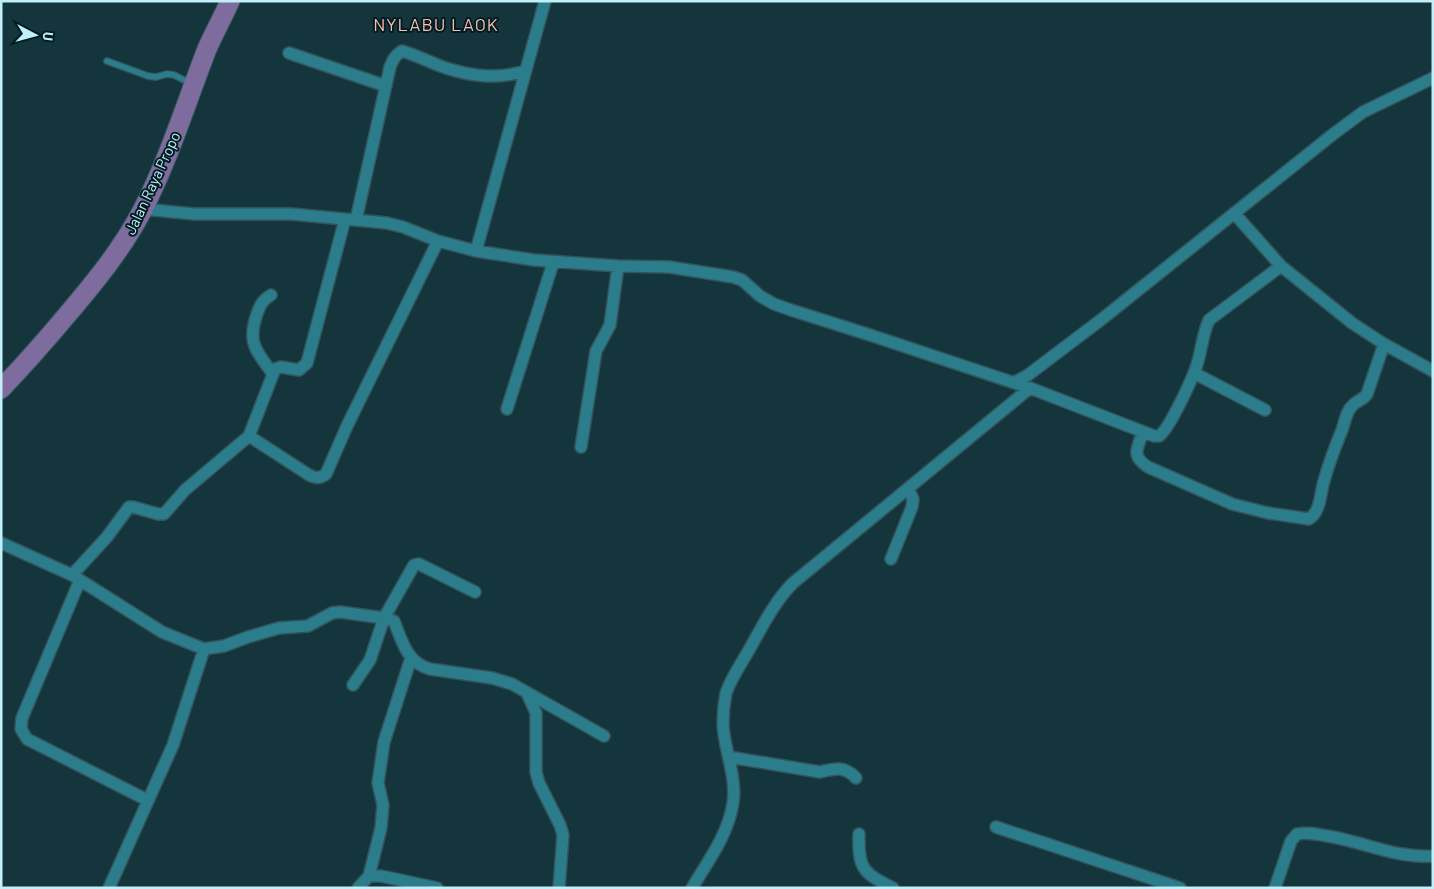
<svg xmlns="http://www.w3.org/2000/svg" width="1434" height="889" font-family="Barlow,sans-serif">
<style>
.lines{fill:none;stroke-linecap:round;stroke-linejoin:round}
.lane-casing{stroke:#32545b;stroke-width:8}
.street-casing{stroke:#32545b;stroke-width:14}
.primary-casing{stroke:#32545b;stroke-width:21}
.lane{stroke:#2c7d8c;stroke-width:5.5}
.street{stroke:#2c7d8c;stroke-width:11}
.primary{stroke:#7f6c9e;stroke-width:19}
.labels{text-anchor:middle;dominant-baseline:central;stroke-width:4;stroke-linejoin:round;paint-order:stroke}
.street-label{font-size:15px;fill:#c1effa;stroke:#001d23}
.quarter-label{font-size:18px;letter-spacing:1px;fill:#ffbcae;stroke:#001d23}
</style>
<rect width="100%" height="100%" fill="#15353c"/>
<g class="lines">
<!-- lane casing -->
<g class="lane-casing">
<path id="lane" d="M 107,61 L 148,76 L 156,77 L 167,74 L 174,75 L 192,84"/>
</g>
<!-- street casing -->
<g class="street-casing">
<path id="street" d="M 289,53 L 386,86
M 143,209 L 194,214 L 291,214 L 387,223 L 403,227 L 438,241 L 476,251 L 534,260 L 618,266 L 669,267 L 733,277 L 742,280 L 760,296 L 774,304 L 791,310 L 870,335 L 1030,388 L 1154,436 L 1159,436 C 1169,430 1195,374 1198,361 C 1202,347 1203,333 1209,320 L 1281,266 L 1352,323 L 1384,344 L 1433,371
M 1234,213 L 1281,266
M 356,220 L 390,67 C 393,60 395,55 402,51 C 419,56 433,64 449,69 C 476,77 498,79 525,71
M 476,251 L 545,1
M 271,295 C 262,300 259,307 256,317 C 247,344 258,353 273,374
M 1194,373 L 1265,410
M 1015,382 L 1028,375 L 1102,319 L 1332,135 L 1363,112 L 1433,78
M 507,409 L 553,263
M 1143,432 C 1137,449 1131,456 1148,467 L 1232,504 L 1268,513 L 1309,519 C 1321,511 1320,494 1324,481 C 1329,463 1335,447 1342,430 C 1345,422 1346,411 1353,405 C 1358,400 1363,400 1367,394 L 1384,344
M 249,436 L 309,475 C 316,478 319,479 326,474 L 347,426 L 438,241
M 581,447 L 596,351 L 610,325 L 618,266
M 1,543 L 72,575 L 162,632 L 204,649 L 224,646 L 248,637 L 279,628 L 308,626 L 332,613 L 340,612 L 384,618 L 414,565 L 419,564 L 475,592
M 891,559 L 912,507 L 913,499 L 908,489
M 72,575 L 107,537 L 129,507 L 133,507 L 158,514 L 164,514 L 185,490 L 249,436 L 275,369 L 281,367 L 299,370 L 307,363 L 345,219
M 80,580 L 22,718 L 21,729 L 27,739 L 147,800
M 353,685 L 370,660 L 384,618 L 394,621 C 402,641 407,663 430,669 L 492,678 L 512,684 L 604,736
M 527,693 L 536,713 L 536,772 L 539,783 L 560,825 L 563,835 L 559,888
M 729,757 L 820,772 C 835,768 845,766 856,778
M 996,827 L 1180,888
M 859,834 C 858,869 863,873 893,888
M 369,876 L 381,828 L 383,805 L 378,783 L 384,742 L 411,658
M 109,888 L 173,745 L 204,649
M 358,888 L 369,876 L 381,876 L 437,888
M 692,888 C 708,861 728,835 733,803 C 737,776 724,750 723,724 C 723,714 724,703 726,693 C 731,678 741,664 749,650 C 762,627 774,602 793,583 L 1030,388
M 1275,888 L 1291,841 L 1297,834 C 1307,832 1317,834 1327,836 C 1362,841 1397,859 1433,856"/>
</g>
<!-- primary casing -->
<g class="primary-casing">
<path id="primary" d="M 1,389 C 24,365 46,340 67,315 C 95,282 122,249 142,211 C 169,159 186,103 207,49 C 214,33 223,17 230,1"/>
</g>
<!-- lane -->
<use href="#lane" class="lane"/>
<!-- street -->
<use href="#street" class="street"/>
<!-- primary -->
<use href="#primary" class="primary"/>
</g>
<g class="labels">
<!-- street labels -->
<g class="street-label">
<text transform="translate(152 183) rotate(-65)">Jalan Raya Propo</text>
</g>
<!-- quarter labels -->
<g class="quarter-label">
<text x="436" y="24">NYLABU LAOK</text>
</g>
</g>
<!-- border -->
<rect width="1434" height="889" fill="none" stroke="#c1effa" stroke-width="5"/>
<!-- north arrow -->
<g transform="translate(35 35) rotate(96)" stroke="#001d23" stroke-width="4" paint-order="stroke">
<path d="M0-4L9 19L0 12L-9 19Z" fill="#c1effa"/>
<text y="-8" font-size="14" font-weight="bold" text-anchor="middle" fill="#c1effa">U</text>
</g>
</svg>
